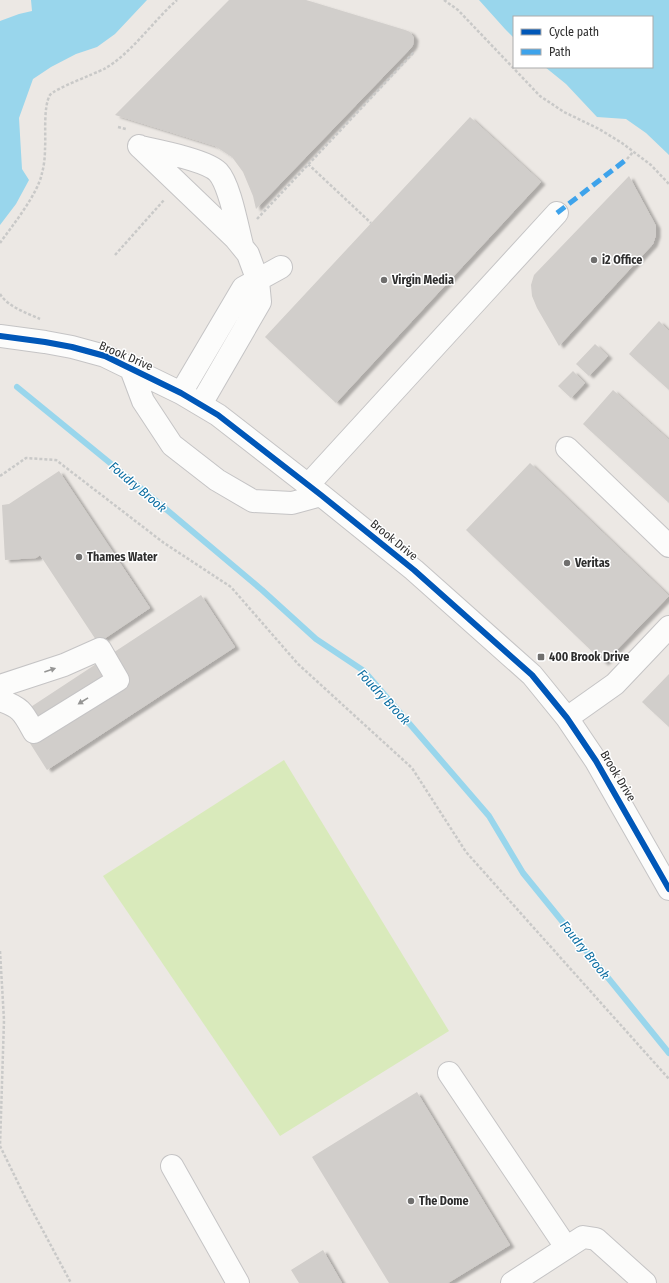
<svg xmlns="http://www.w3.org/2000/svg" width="669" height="1283" font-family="'Fira Sans Condensed',sans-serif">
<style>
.pitch{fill:#d9eabb}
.water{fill:#99d6ec}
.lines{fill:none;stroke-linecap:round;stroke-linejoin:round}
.stream{stroke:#99d6ec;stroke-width:6}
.building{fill:#d1cecb;filter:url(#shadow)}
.minor-casing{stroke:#c5c4c5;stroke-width:24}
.path{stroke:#c9c9c8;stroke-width:2.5;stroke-dasharray:3 2;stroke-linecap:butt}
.minor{stroke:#fcfcfb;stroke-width:22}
.quiet{stroke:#3ea3eb;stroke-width:5;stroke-dasharray:10 5;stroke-linecap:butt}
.cycleway-casing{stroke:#fff;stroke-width:8}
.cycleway{stroke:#0057b8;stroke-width:6}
.oneway{fill:#959594}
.poi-dot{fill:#706f6e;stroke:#fff;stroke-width:1.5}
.labels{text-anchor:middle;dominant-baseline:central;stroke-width:3;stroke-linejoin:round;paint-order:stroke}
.poi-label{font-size:12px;font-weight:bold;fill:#2e2e2e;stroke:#fff;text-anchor:start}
.street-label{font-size:12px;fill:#2e2e2e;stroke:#fff}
.water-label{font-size:13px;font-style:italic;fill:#0d6fa3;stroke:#fff}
</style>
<defs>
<filter id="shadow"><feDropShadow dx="4.5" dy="2.5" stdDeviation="1" flood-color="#0004"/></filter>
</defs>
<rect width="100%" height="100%" fill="#ece8e4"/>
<!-- pitch -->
<path class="pitch" d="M 284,760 L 449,1031 L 280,1136 L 103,876 Z"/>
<!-- water -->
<path class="water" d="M 31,0 L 147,0 L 115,34 L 97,47 L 76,54 L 51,67 L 33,79 L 19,118 L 22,169 L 29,180 L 16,204 L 0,225 L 0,21 L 19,14 L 32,11 Z
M 479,0 L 669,0 L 669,155 L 646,133 L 626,119 L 597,117 L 566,84 L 545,67 L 652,67 L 652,17 L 514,17 L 514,38 L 505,29 Z"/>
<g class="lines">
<!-- stream -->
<path class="stream" d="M 17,387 L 148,494 L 262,590 L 316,639 L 364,671 L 489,816 L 523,873 L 669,1053"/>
</g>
<!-- building -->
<path class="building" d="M 229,0 L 306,0 L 405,30 L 410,32 L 414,38 L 413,45 L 411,48 L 256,209 L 253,196 L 243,172 L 232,157 L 215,146 L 115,115 Z
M 470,117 L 541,182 L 336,403 L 265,337 Z
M 629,176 L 656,226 L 656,235 L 653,244 L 559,346 L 537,308 L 532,296 L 531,285 L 534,275 Z
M 659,321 L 669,331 L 669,390 L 629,354 Z
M 595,344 L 608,356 L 589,376 L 576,364 Z
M 573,371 L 585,383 L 571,398 L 558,386 Z
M 613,390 L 669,440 L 669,503 L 583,424 Z
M 530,463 L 669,596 L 604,663 L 466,530 Z
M 59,471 L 150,608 L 98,643 L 40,555 L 36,558 L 5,560 L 2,505 L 9,504 Z
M 201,595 L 235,647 L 47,770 L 14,718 Z
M 669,674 L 669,727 L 642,702 Z
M 417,1092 L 510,1245 L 448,1283 L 389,1283 L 312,1157 Z
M 323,1250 L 342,1283 L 299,1283 L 291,1270 Z"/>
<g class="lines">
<!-- minor casing -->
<g class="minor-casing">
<path id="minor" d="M 139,146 L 235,238 L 248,254 L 258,281 L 260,302 L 201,404
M 140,147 C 158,151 206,160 218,172 C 230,185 237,226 242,245
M 0,336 L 45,342 L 72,347 L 105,356 L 181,393 L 218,415 L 321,495 L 414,570 L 532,675 L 567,718 L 596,761 L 669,889
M 131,369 L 143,401 L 172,445 L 217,480 L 253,501 L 292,503 L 321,495
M 181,393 L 243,288 L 281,267
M 567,448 L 669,546
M 308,485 L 557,213
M 0,686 L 64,665 L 100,649 L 118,680 L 34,732 C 23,712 22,708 0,700
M 567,718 L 615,684 L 669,627
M 449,1073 L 566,1247
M 172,1166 L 238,1283
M 512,1283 L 583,1237 L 596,1239 L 645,1283"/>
</g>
<!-- path -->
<path class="path" d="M 444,0 L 458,10 L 540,96 L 564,112 L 599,129 L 622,143 L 651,165 L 669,184
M 118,127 L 126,129
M 627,159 L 633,152
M 308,164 L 371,223
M 257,219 L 414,52
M 0,243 C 12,226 38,194 42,173 C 44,166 45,157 45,149 C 46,135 43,107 50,95 C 54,89 94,74 104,69 C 130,55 154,20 177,0
M 115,255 L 164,200
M 0,294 C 8,307 27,313 40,319
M 0,476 L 26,458 L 56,460 L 164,543 L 231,587 L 298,664 L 412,768 L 466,852 L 669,1079
M 0,951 L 4,1020 L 0,1146 L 26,1199 L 71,1283"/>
<!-- minor -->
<use href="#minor" class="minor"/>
<!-- quiet -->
<path class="quiet" d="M 557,213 L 627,159"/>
<!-- cycleway casing -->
<g class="cycleway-casing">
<path id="cycleway" d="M 0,336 L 45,342 L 72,347 L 105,356 L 181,393 L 218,415 L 321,495 L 414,570 L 532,675 L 567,718 L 596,761 L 669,889"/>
</g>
<!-- cycleway -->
<use href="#cycleway" class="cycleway"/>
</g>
<!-- one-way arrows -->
<defs><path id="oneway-solid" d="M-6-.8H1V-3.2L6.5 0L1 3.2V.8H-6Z"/></defs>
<g class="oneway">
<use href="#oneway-solid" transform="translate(50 670) rotate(-19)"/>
<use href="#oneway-solid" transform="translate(83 701) rotate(148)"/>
</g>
<!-- markers -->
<g class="poi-dot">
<circle cx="594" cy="260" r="4"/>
<circle cx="384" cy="280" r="4"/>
<circle cx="79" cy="557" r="4"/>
<circle cx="567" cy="563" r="4"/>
<rect x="537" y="653" width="8" height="8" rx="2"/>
<circle cx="411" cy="1201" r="4"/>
</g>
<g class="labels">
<!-- poi labels -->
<g class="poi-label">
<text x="602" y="260">i2 Office</text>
<text x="392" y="280">Virgin Media</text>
<text x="87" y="557">Thames Water</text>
<text x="575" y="563">Veritas</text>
<text x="549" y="657">400 Brook Drive</text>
<text x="419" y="1201">The Dome</text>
</g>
<!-- street labels -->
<g class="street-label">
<text transform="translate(126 356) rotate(23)">Brook Drive</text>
<text transform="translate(394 540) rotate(39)">Brook Drive</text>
<text transform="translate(618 776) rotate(59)">Brook Drive</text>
</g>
<!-- water labels -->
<g class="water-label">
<text transform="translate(138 487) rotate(40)">Foudry Brook</text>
<text transform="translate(384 697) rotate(47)">Foudry Brook</text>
<text transform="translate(585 950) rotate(51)">Foudry Brook</text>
</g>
</g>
<!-- legend -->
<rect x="513" y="16" width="140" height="52" fill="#ffffff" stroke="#ababab"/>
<rect x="521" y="29" width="20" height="6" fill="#0057b8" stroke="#ababab"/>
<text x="549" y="36" font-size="12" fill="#2e2e2e">Cycle path</text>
<rect x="521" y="49" width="20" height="6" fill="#3ea3eb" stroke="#ababab"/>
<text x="549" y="56" font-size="12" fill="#2e2e2e">Path</text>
</svg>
